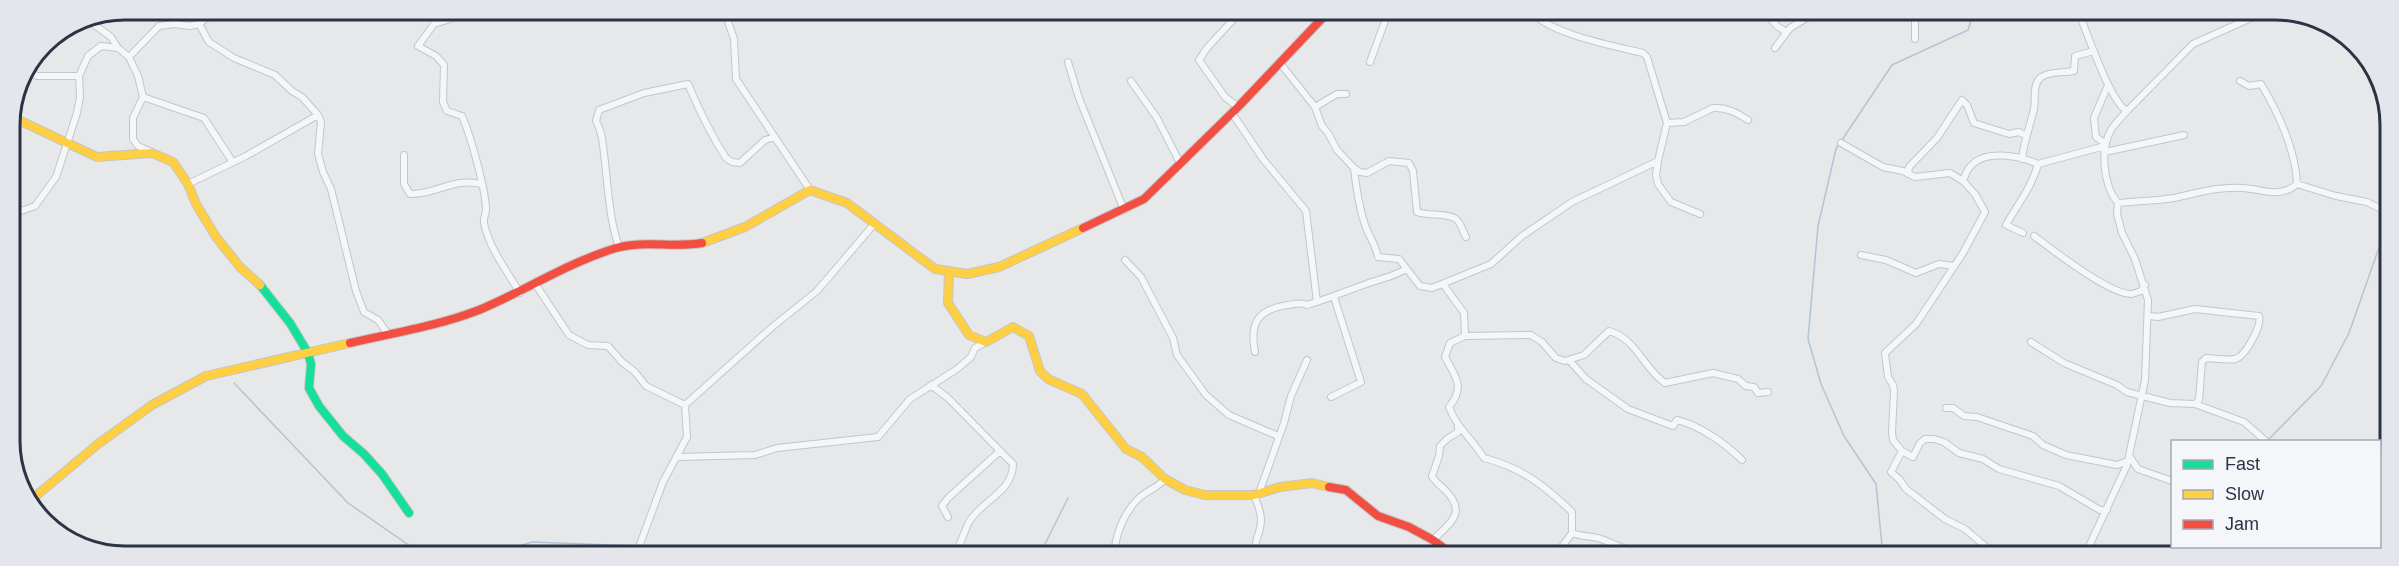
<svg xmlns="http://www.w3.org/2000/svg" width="2399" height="566" font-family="Helvetica,sans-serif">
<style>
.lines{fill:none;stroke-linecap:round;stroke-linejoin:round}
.stream{stroke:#b4c4d5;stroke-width:1.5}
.street-casing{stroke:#c4c6c8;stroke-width:8}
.fast-casing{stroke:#c4c6c8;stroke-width:10}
.slow-casing{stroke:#c4c6c8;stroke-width:10}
.jam-casing{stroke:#c4c6c8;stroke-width:10}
.street{stroke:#f5f6f7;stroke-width:6}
.fast{stroke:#16e098;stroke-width:8}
.slow{stroke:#ffcf43;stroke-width:8}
.jam{stroke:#f24e42;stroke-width:8}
.rim{fill:none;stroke:#2b3445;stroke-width:3}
</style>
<rect width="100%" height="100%" fill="#e6e8ea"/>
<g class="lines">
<!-- stream -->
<path class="stream" d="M 975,10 L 985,15 L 1017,10
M 1842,140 L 1892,65 L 1968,30 L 1974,11
M 1839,144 L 1836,149 L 1818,226 L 1808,339 L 1821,384 L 1844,436 L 1876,484 L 1883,556
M 234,383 L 348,503 L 423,555
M 2269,439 L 2321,386 L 2349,333 L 2388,222
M 642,546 L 660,555
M 490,555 L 532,542 L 638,546
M 1039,556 L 1068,498
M 2240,557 L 2242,546"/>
<!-- street casing -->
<g class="street-casing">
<path id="street" d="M 457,9 L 450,19 L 434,24 L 418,46 L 436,56 L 444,65 L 443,102 L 447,111 L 462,116 C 470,134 486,190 486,210 C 486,214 483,218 484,223 C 489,248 507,271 520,293
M 724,10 L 734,39 L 736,79 L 810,190
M 1531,10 C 1544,33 1618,47 1643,53 L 1647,57 L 1667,123 L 1658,161 L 1656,175 L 1658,184 L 1671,202 L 1700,214
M 1764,11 L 1777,26 L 1786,32
M 1915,11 L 1915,39
M 2078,11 C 2087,32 2110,102 2127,111 C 2122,117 2115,123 2111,130 C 2100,149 2103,186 2118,203 C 2136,201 2155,201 2174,198 C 2197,193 2219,186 2243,188 C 2262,189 2280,199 2297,184 L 2336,196 L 2367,202 L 2379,208
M 84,17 L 111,37 L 118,48
M 199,24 L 209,42 L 234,58 L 275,75 L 292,91 L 302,97 L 318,115 L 321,122 L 318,154 L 323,172 L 331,189 L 356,291 L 364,312 L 378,320 L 388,334
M 1775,48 L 1790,28 L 1818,11
M 129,57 L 138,76 L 143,97 L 133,118 L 133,139 L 138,146 L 151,152
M 1068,62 L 1079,98 L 1124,210
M 1370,62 L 1389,10
M 1280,63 L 1315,107 L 1322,126 L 1328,133 L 1337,150 L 1354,168 L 1360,172 L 1367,173 L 1389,161 L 1409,163 L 1413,171 L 1417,212 C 1428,216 1448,213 1456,219 C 1461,223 1463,232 1466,237
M 30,72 L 37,76 L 79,76
M 1131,81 L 1157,118 L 1180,163
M 2240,81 L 2249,86 L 2261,84 C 2278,112 2296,151 2297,184
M 143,97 L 204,118 L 232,161
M 1238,107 L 1225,97 L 1199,60 L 1207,48 L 1242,10
M 1315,107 L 1337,94 L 1346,94
M 2127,111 L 2193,44 L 2253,17 L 2281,11
M 1232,113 L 1263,159 L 1306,211 L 1317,302
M 1667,123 L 1684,122 L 1713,108 C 1727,107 1737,113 1748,120
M 1841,143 L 1883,167 L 1903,171 L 1915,177 L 1950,173 L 1963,181
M 2106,144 L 2096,137 L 2094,118 L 2108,85
M 2105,152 L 2184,135
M 404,155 L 404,184 L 410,194 C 435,195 455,177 481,184
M 2022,159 C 2024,141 2030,126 2034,109 C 2036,98 2032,85 2041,77 C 2050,71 2064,73 2074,71 L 2075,56 L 2094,51
M 1354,168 C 1356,187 1359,207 1365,225 C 1369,237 1375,243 1378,257 L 1399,259 L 1420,286 L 1432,288 L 1491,264 L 1522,236 L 1572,202 L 1658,161
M 1908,174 L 1909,167 L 1937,138 L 1962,100 L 1967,105 L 1974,123 L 2009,134 L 2019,132 L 2025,135
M 188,184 L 246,156 L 318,115
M 10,215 L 35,206 L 56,177 L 77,113 L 80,97 L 79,76 L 88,56 L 101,46 L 118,48 L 129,57 L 159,26 L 174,24 L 190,26 L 199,24 L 210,15 L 225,13 L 230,9
M 2023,233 L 2006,225 C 2017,205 2032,187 2038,164 L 2105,146
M 2034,236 C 2053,250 2110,295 2132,294 C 2135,293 2138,292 2141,291 L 2145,285
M 619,247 C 610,222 608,190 605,162 C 603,148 603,133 596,121 L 599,110 L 644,93 L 688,84 C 699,110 711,135 726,158 L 732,162 L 740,163 L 765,140 L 775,137
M 1861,255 L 1886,260 L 1916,273 L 1939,264 L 1954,266
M 1125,260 L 1141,277 L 1173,338 L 1177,355 L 1206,395 L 1229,415 L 1278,436
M 1443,284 L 1464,313 L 1465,336 L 1450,343 L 1445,357 C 1455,376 1466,387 1449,407 C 1456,427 1473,440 1484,458 C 1522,468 1544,485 1572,512 L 1572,533 L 1555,556
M 536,285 L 569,335 L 588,345 L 608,346 L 622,362 L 635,372 L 646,386 L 685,405
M 1465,336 L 1531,335 L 1542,342 L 1556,358 L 1565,361 L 1584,355 L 1609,331 C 1637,339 1643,368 1665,383 L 1713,373 L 1738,379 L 1746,386 L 1754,387 L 1758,393 L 1768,392
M 2031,342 L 2064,363 L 2117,385 L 2127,392 L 2170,403 L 2195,404 L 2199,400 L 2202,362 L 2206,358 C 2214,358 2227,361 2235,359 C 2245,357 2262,326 2259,316 L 2195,309 L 2158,317 L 2149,316
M 1255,352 C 1249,322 1259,309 1288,305 C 1295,304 1300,302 1307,305 C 1328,299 1346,291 1366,284 C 1380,279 1393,277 1406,269
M 1569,360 L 1586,379 L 1628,409 L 1673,426 L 1677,420 C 1699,425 1726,444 1742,460
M 2386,380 L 2388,380
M 931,385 L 948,398 L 1013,464 C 1013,492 982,500 969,522 C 963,534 961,545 953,556
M 1331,397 L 1361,382 L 1334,297
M 2195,404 L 2244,422 L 2267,442
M 1946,408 L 1953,408 L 1964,416 L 1977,417 L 2033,436 L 2043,445 L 2066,455 L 2117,465 L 2128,461
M 1902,451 L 1913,457 L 1920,443 L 1925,439 L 1934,439 L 1944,442 L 1959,453 L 1983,459 L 1999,469 L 2059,486 L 2100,510 L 2107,510
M 676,457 L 755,455 L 777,448 L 878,437 L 910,399 L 957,369 L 971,357 L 975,348 L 986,342
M 2130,457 L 2138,469 L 2172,481
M 1259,493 L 1284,423 L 1291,396 L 1307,360
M 1254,495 C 1258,505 1263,516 1260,528 C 1257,542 1254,539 1257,556
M 948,517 L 942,506 L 948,498 L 1000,451
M 1572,533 C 1582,537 1592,536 1601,539 C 1617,545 1631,552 1647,556
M 1433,540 C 1450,523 1468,513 1445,490 C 1440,485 1435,482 1432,476 L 1439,456 L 1440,446 L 1447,439 L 1458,432 L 1458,425
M 2289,554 L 2292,546
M 636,555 L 663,482 L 687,437 L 685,405 L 771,328 L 817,291 L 875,223
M 1121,556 L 1115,546 C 1118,529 1126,511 1138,499 C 1147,490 1158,488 1165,479
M 1997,556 L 1965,529 L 1945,519 L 1906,489 L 1900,480 L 1891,472 L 1902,451 L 1893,440 L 1892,432 L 1894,391 L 1893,385 L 1888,377 L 1885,353 L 1916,324 L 1963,253 L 1985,212 L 1975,194 L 1963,181 C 1965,177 1966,171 1969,168 C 1984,148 2020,156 2038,164
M 2084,557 L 2127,465 L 2145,380 L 2148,300 L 2135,259 L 2122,233 L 2117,214 L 2118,203"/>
</g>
<!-- fast casing -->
<g class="fast-casing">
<path id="fast" d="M 260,285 L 290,323 L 308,353 L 311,364 L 309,388 L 319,406 L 343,436 L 364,454 L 382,474 L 409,513"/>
</g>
<!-- slow casing -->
<g class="slow-casing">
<path id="slow" d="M 10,116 L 97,157 L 152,153 L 173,162 L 188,184 L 196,204 L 216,237 L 240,267 L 260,285
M 702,243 L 745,227 L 810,190 L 847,203 L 935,269 L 967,274 L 999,267 L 1083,228
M 949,271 L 948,303 L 969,335 L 986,342 L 1013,327 L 1029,336 L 1040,371 L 1048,379 L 1082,394 L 1126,449 L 1142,457 L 1165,479 L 1185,490 L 1205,495 L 1254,495 L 1280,487 L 1312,483 L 1329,487
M 31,500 L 98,444 L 152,405 L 206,376 L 350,343"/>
</g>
<!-- jam casing -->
<g class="jam-casing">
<path id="jam" d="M 1083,228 L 1144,199 L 1238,107 L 1330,10
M 350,343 C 393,333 438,326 479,310 C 525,291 567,263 616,248 C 644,240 674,248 702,243
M 1329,487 L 1346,490 L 1378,516 L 1409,527 L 1433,540 L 1454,556"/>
</g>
<!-- street -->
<use href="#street" class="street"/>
<!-- fast -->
<use href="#fast" class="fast"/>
<!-- slow -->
<use href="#slow" class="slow"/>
<!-- jam -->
<use href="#jam" class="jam"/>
</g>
<!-- crop -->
<path d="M0 0H2399V566H0ZM125 20H2275A105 105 0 0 1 2380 125V441A105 105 0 0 1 2275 546H125A105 105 0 0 1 20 441V125A105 105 0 0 1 125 20Z" fill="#e4e6eb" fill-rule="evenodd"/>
<path class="rim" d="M125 20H2275A105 105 0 0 1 2380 125V441A105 105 0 0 1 2275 546H125A105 105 0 0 1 20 441V125A105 105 0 0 1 125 20Z"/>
<!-- legend -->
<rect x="2171" y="440" width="210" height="108" fill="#f4f6f9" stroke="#a4a8b1" stroke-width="1.5"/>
<rect x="2183" y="460" width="30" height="9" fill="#16e098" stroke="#a4a8b1" stroke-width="1.5"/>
<text x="2225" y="470" font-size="18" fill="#2b3445">Fast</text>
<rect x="2183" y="490" width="30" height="9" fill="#ffcf43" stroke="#a4a8b1" stroke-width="1.5"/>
<text x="2225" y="500" font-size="18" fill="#2b3445">Slow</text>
<rect x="2183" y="520" width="30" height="9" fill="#f24e42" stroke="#a4a8b1" stroke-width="1.5"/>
<text x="2225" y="530" font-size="18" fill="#2b3445">Jam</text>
</svg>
